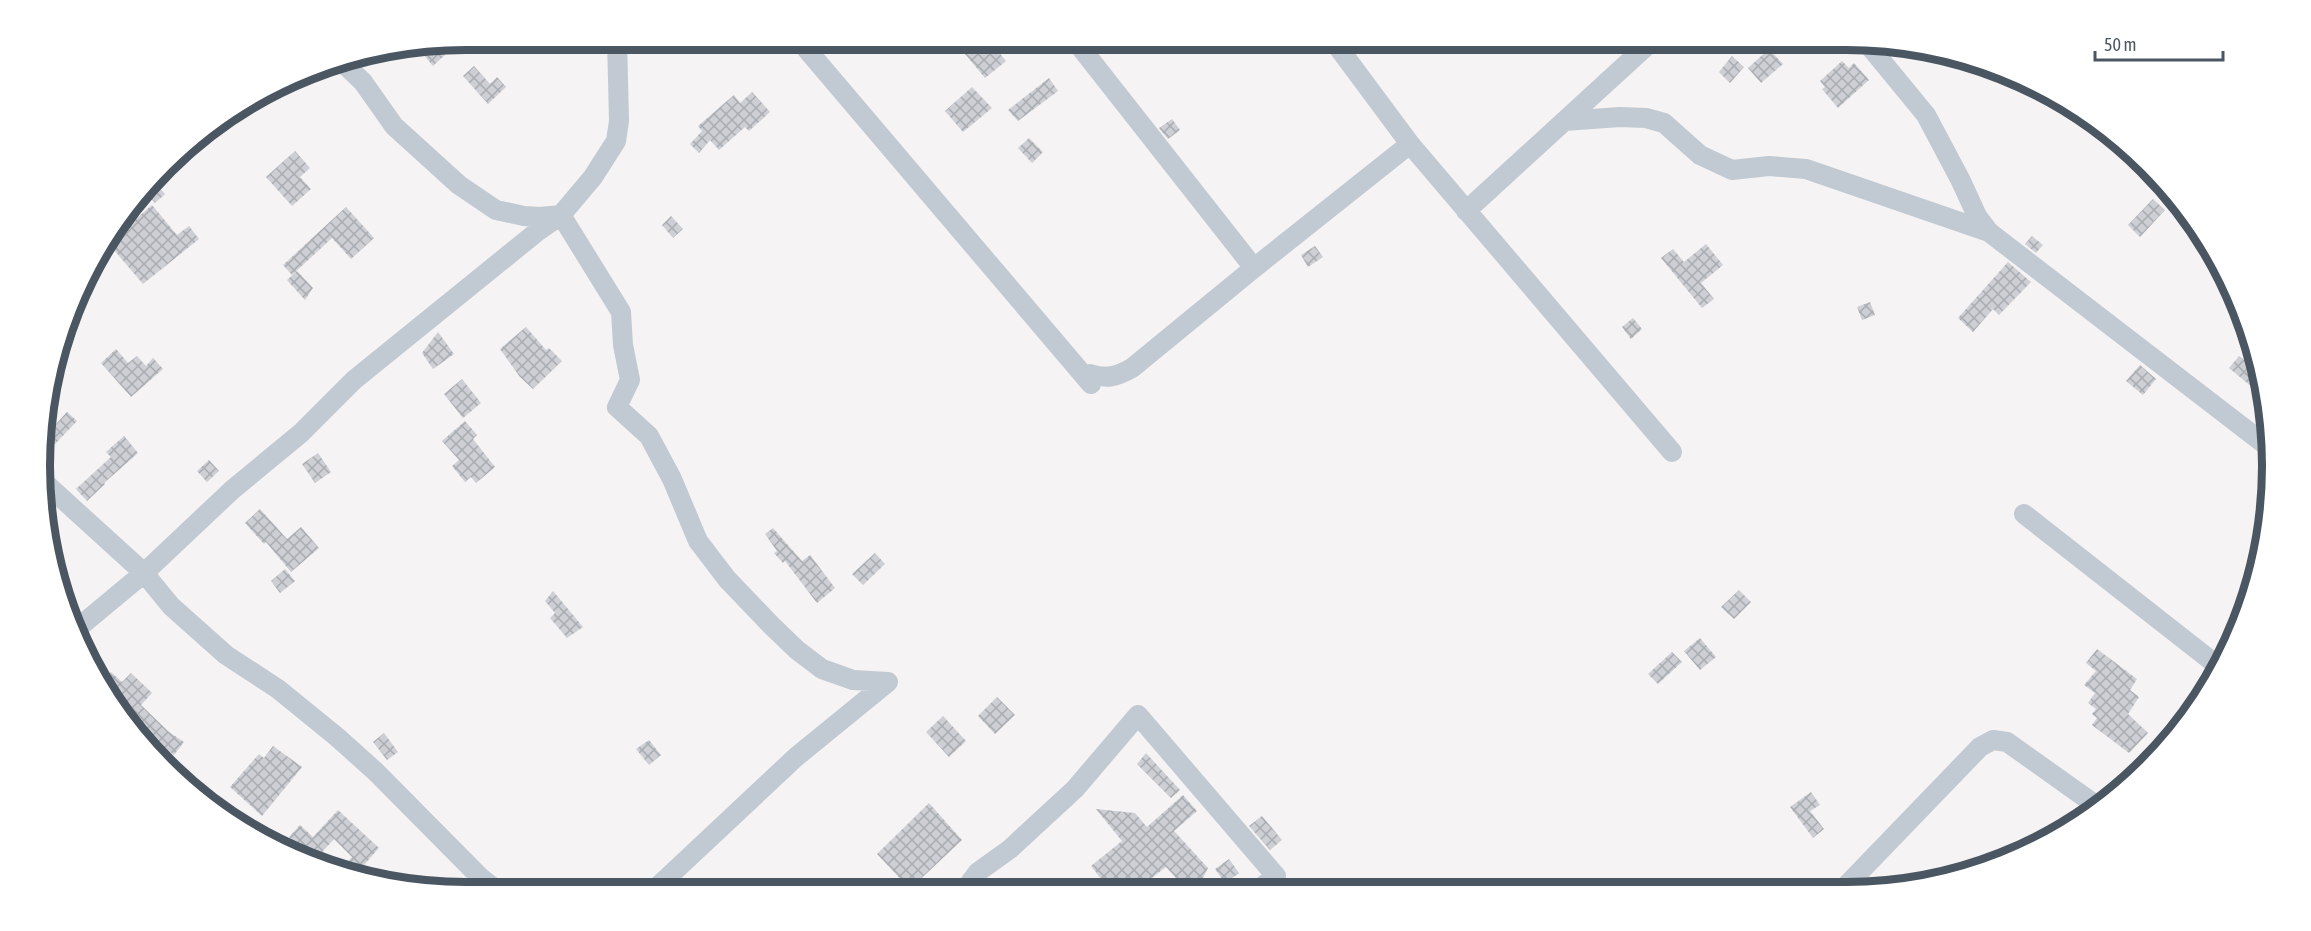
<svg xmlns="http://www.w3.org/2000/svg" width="2311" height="931" font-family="'Asap Condensed',sans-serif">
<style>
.building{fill:url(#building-cross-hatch)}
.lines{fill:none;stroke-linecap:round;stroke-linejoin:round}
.street{stroke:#c1cad2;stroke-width:20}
.rim{fill:none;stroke:#4a5661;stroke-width:8}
</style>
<defs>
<pattern id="building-cross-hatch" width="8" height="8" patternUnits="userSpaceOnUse" patternTransform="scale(1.5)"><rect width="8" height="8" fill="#cdcfd5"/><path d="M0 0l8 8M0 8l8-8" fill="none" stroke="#a8abb0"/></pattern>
</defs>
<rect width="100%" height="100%" fill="#f5f3f3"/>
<!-- building -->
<path class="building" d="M 971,39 L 988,39 L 1006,61 L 985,78 L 960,48 Z
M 457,40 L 445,51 L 447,53 L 433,66 L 423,54 L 427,51 L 423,46 Z
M 1769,49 L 1783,64 L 1761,83 L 1748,68 Z
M 1732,56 L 1744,67 L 1730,83 L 1719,72 Z
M 1842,61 L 1849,68 L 1854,63 L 1869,80 L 1838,108 L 1822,89 L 1825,87 L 1820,81 Z
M 474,66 L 490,84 L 497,77 L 506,87 L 488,104 L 463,76 Z
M 1049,78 L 1058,91 L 1018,121 L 1008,110 Z
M 972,87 L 992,108 L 963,132 L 945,111 Z
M 752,92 L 770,112 L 749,131 L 745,127 L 719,150 L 710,140 L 699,153 L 690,144 L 702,131 L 698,126 L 734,95 L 740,103 Z
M 1172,119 L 1180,130 L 1168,139 L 1159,128 Z
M 1029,138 L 1043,152 L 1032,163 L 1018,148 Z
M 295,151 L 310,168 L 300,177 L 311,189 L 292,206 L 266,177 Z
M 154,182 L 165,194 L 155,203 L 145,192 Z
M 2153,199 L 2165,210 L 2140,237 L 2128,225 Z
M 152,205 L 177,235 L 189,226 L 199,239 L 143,284 L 108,243 Z
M 346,207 L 374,238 L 351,259 L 332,238 L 292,275 L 283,265 Z
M 671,216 L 683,229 L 673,238 L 662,225 Z
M 2032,236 L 2043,245 L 2036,253 L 2025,244 Z
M 1706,244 L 1723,265 L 1701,283 L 1714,299 L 1702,308 L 1661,258 L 1673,249 L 1684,262 Z
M 1315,246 L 1323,257 L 1308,267 L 1301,255 Z
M 2008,262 L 2031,282 L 1999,315 L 1993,309 L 1973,332 L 1958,318 Z
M 297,271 L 313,288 L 305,300 L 287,280 Z
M 1870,302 L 1875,315 L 1862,320 L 1857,307 Z
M 1633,318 L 1642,329 L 1631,339 L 1622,327 Z
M 526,327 L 546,350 L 549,348 L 562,361 L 533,389 L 520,377 L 500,349 Z
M 438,332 L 454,354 L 433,369 L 422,353 Z
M 116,349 L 128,363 L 137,356 L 146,366 L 153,358 L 163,369 L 131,397 L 101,363 Z
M 2239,356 L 2261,374 L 2264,397 L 2229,368 Z
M 2140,365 L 2156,379 L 2143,395 L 2126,381 Z
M 462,379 L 481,403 L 463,418 L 444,394 Z
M 67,412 L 77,421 L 55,444 L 46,435 Z
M 465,421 L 477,435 L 473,439 L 495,467 L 476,483 L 471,477 L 465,482 L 452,466 L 459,460 L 442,441 Z
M 124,436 L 138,453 L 104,483 L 105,484 L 87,501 L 76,489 L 111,457 L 106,452 Z
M 318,453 L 331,472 L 315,483 L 302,464 Z
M 209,460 L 219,471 L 207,482 L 197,471 Z
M 260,509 L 287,539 L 301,527 L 319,548 L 291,572 L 266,542 L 264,544 L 245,523 Z
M 773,528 L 802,561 L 810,555 L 835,588 L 817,603 L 785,561 L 783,563 L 774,553 L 777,551 L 765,534 Z
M 875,553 L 885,564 L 863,585 L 852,574 Z
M 285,569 L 295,581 L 280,593 L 271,581 Z
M 1739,590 L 1751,602 L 1734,619 L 1721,607 Z
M 553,591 L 583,627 L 567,638 L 550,618 L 555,613 L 545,601 Z
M 1700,638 L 1716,657 L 1700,670 L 1684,651 Z
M 2097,649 L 2137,679 L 2130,690 L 2139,697 L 2128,714 L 2148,733 L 2129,753 L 2092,725 L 2097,718 L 2092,714 L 2096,709 L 2088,703 L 2095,693 L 2084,685 L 2096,671 L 2086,663 Z
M 1672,652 L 1682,662 L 1658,684 L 1648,674 Z
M 111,672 L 122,682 L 131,673 L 152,693 L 141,705 L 169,732 L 184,742 L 174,755 L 160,744 L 155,750 L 111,702 L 101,683 Z
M 997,697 L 1015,715 L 995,734 L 978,716 Z
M 943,716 L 966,741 L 949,757 L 926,732 Z
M 384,733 L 398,752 L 387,760 L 373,742 Z
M 649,740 L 661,755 L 649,765 L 636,749 Z
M 273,746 L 302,767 L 262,816 L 230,787 L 259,754 L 264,758 Z
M 1146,753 L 1180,790 L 1171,798 L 1137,764 Z
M 1811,792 L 1820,805 L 1810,811 L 1824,829 L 1813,838 L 1790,807 Z
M 1183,795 L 1197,811 L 1174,831 L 1208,868 L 1201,882 L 1192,890 L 1187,890 L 1166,867 L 1136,890 L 1110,890 L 1091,866 L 1122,841 L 1096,809 L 1135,813 L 1147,827 Z
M 929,803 L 962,840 L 910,889 L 877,854 Z
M 338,810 L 379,848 L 356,874 L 339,871 L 352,857 L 334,839 L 315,860 L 289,837 L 300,825 L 313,837 Z
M 1262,816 L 1282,840 L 1270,850 L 1249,826 Z
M 1229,859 L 1239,873 L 1225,883 L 1215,869 Z"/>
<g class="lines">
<!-- street -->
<path class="street" d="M 798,39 L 1091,384
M 1074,39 L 1254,268
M 1332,39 L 1410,144 L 1672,452
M 1866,42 L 1926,115 L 1961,181 L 1977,216 L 1989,232 L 2271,449
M 340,60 L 363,82 L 394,126 L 459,185 L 496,210 L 524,216 L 540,217 L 561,215 L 621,312 L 623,345 L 630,380 L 617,407 L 649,436 L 672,479 L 698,541 L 727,579 L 771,625 L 797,650 L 822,669 L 853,680 L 888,682
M 1564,121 L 1620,117 L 1646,118 L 1664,123 L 1700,155 L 1732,170 L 1769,166 L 1806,169 L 1989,232
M 1466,211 L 1654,39
M 1091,384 L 1090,374 C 1107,379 1116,377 1132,368 L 1254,268 L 1410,144
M 45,483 L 144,573 L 171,606 L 226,655 L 278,689 L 337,737 L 376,772 L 480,877 L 499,892
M 2024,514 L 2218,666
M 73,632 L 144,573 L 232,490 L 301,433 L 354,380 L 538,231 L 561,215 L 593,177 L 616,141 L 619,121 L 617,39
M 1844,888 L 1980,747 L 1993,740 L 2007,742 L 2097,806
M 964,891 L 978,872 L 1010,849 L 1075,789 L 1138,715 L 1276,876 L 1258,890
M 652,892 L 796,757 L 888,682"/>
</g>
<!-- crop -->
<path d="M0 0H2311V931H0ZM466 50H1846A416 416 0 0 1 2262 466V466A416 416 0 0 1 1846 882H466A416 416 0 0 1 50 466V466A416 416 0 0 1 466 50Z" fill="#fff" fill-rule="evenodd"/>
<path class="rim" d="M466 50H1846A416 416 0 0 1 2262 466V466A416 416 0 0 1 1846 882H466A416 416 0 0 1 50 466V466A416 416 0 0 1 466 50Z"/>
<!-- scale -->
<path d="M2095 51v9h128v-9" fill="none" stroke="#4a5661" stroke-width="3"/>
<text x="2104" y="51" font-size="18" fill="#4a5661" stroke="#ffffff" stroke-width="4.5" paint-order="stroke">50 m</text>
</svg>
